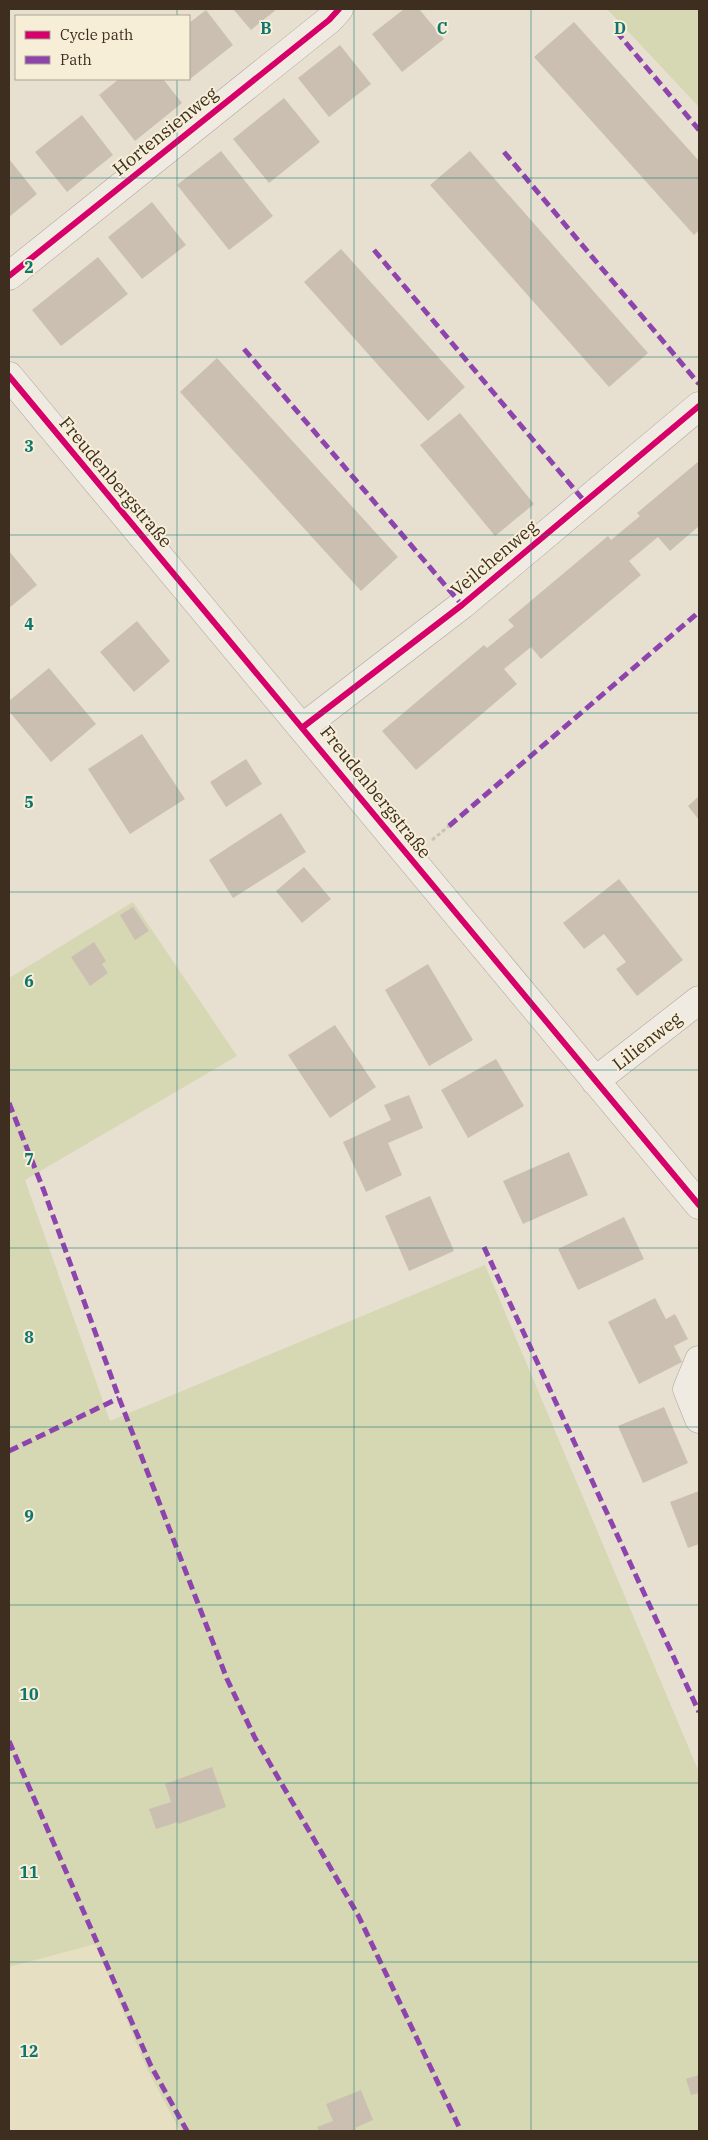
<svg xmlns="http://www.w3.org/2000/svg" width="708" height="2140" font-family="'IBM Plex Serif',serif">
<style>
.farmland{fill:#e6dfc2}
.green{fill:#d6d7b3}
.building{fill:#cbbfb2}
.lines{fill:none;stroke-linecap:round;stroke-linejoin:round}
.minor-casing{stroke:#ada599;stroke-width:29}
.path{stroke:#c8c2b9;stroke-width:3;stroke-dasharray:4 2.5;stroke-linecap:butt}
.minor{stroke:#efebe3;stroke-width:28}
.quiet{stroke:#8e44ad;stroke-width:5;stroke-dasharray:10 5;stroke-linecap:butt}
.cycleway-casing{stroke:#f7eed8;stroke-width:9}
.cycleway{stroke:#d6006c;stroke-width:6}
.grid{fill:none;stroke:#0f766e;stroke-width:1;stroke-opacity:0.55}
.labels{text-anchor:middle;dominant-baseline:central;stroke-width:4;stroke-linejoin:round;paint-order:stroke}
.street-label{font-size:18px;fill:#3d2e20;stroke:#f7eed8}
.grid-label{font-size:16px;text-anchor:middle;font-weight:bold;fill:#0f766e;stroke:#f7eed8;stroke-width:4;stroke-linejoin:round;paint-order:stroke}
</style>
<rect width="100%" height="100%" fill="#e7e0d1"/>
<!-- farmland -->
<path class="farmland" d="M 95,1943 L 147,2069 L 180,2131 L 9,2131 L 9,1967 Z"/>
<!-- green -->
<path class="green" d="M 607,9 L 699,9 L 699,107 Z
M 133,902 L 237,1056 L 25,1180 L 110,1421 L 485,1265 L 699,1772 L 699,2131 L 180,2131 L 147,2069 L 95,1944 L 9,1967 L 9,978 Z"/>
<!-- building -->
<path class="building" d="M 233,9 L 277,9 L 251,30 Z
M 404,9 L 419,9 L 444,39 L 402,72 L 372,34 Z
M 206,10 L 233,45 L 190,79 L 189,23 Z
M 574,22 L 699,161 L 699,230 L 694,235 L 534,57 Z
M 340,45 L 371,84 L 329,117 L 298,78 Z
M 119,79 L 163,79 L 182,103 L 135,141 L 99,95 Z
M 284,98 L 320,142 L 269,183 L 233,139 Z
M 82,115 L 113,155 L 67,192 L 35,152 Z
M 221,151 L 273,216 L 229,250 L 177,185 Z
M 470,151 L 648,353 L 609,387 L 430,185 Z
M 9,159 L 37,194 L 9,217 Z
M 152,202 L 186,245 L 142,279 L 108,237 Z
M 341,249 L 465,387 L 428,421 L 304,282 Z
M 98,257 L 128,294 L 61,346 L 32,310 Z
M 217,358 L 398,557 L 361,591 L 180,392 Z
M 460,413 L 534,504 L 495,536 L 420,445 Z
M 699,461 L 699,526 L 670,551 L 658,537 L 629,561 L 641,575 L 541,659 L 531,647 L 504,669 L 517,684 L 416,770 L 382,731 L 484,645 L 487,648 L 514,626 L 508,620 L 608,536 L 611,540 L 640,516 L 637,513 Z
M 9,551 L 37,585 L 9,608 Z
M 137,621 L 170,661 L 134,692 L 100,652 Z
M 49,668 L 96,724 L 51,762 L 9,711 L 9,701 Z
M 142,734 L 185,799 L 130,834 L 88,769 Z
M 246,759 L 262,784 L 226,807 L 210,782 Z
M 699,796 L 699,820 L 688,806 Z
M 281,813 L 306,852 L 233,898 L 209,860 Z
M 304,867 L 331,899 L 302,923 L 276,891 Z
M 619,879 L 683,960 L 637,996 L 616,969 L 626,962 L 604,934 L 584,949 L 563,923 Z
M 133,907 L 149,931 L 135,940 L 120,915 Z
M 94,942 L 106,961 L 102,964 L 108,973 L 90,986 L 71,957 Z
M 428,964 L 473,1040 L 429,1066 L 385,990 Z
M 335,1025 L 376,1087 L 330,1118 L 288,1055 Z
M 496,1059 L 524,1106 L 468,1138 L 441,1090 Z
M 409,1095 L 423,1128 L 388,1143 L 402,1175 L 366,1192 L 343,1142 L 391,1120 L 384,1105 Z
M 569,1152 L 588,1195 L 523,1224 L 503,1181 Z
M 430,1196 L 454,1251 L 409,1271 L 385,1216 Z
M 624,1217 L 644,1259 L 578,1290 L 558,1249 Z
M 655,1298 L 666,1319 L 675,1314 L 688,1339 L 674,1346 L 682,1362 L 639,1384 L 608,1322 Z
M 664,1407 L 688,1463 L 643,1483 L 618,1426 Z
M 699,1491 L 699,1544 L 688,1548 L 670,1502 Z
M 212,1767 L 226,1807 L 178,1824 L 178,1822 L 156,1829 L 149,1809 L 171,1802 L 165,1784 Z
M 699,2075 L 699,2093 L 691,2095 L 686,2079 Z
M 361,2090 L 373,2120 L 355,2128 L 357,2131 L 319,2131 L 317,2127 L 333,2121 L 326,2104 Z"/>
<g class="lines">
<!-- minor casing -->
<g class="minor-casing">
<path id="minor" d="M 9,276 L 329,20 L 339,9
M 9,376 L 699,1205
M 303,727 L 462,605 L 699,406
M 595,1081 L 699,1000
M 699,1360 L 687,1389 L 699,1419"/>
</g>
<!-- path -->
<path class="path" d="M 432,840 L 449,826"/>
<!-- minor -->
<use href="#minor" class="minor"/>
<!-- quiet -->
<path class="quiet" d="M 616,31 L 699,130
M 504,152 L 699,384
M 374,250 L 585,502
M 244,349 L 462,605
M 449,826 L 699,612
M 9,1103 L 44,1191 L 119,1398 L 227,1679 L 255,1738 L 358,1915 L 461,2131
M 484,1247 L 699,1712
M 9,1451 L 119,1398
M 9,1741 L 151,2066 L 187,2131"/>
<!-- cycleway casing -->
<g class="cycleway-casing">
<path id="cycleway" d="M 9,276 L 329,20 L 339,9
M 9,376 L 699,1205
M 303,727 L 462,605 L 699,406"/>
</g>
<!-- cycleway -->
<use href="#cycleway" class="cycleway"/>
</g>
<!-- grid -->
<path class="grid" d="M 177,9 L 177,16M 354,9 L 354,2131M 531,9 L 531,2131M 177,79 L 177,2131M 9,178 L 699,178M 9,357 L 699,357M 9,535 L 699,535M 9,713 L 699,713M 9,892 L 699,892M 9,1070 L 699,1070M 9,1248 L 699,1248M 9,1427 L 699,1427M 9,1605 L 699,1605M 9,1783 L 699,1783M 9,1962 L 699,1962"/>
<g class="labels">
<!-- street labels -->
<g class="street-label">
<text transform="translate(165 131) rotate(-39)">Hortensienweg</text>
<text transform="translate(116 482) rotate(50)">Freudenbergstraße</text>
<text transform="translate(494 558) rotate(-40)">Veilchenweg</text>
<text transform="translate(376 792) rotate(51)">Freudenbergstraße</text>
<text transform="translate(647 1041) rotate(-38)">Lilienweg</text>
</g>
</g>
<g class="grid-label">
<text x="266" y="34">B</text>
<text x="442" y="34">C</text>
<text x="620" y="34">D</text>
<text x="29" y="273">2</text>
<text x="29" y="452">3</text>
<text x="29" y="630">4</text>
<text x="29" y="808">5</text>
<text x="29" y="987">6</text>
<text x="29" y="1165">7</text>
<text x="29" y="1343">8</text>
<text x="29" y="1522">9</text>
<text x="29" y="1700">10</text>
<text x="29" y="1878">11</text>
<text x="29" y="2057">12</text>
</g>
<!-- border -->
<rect width="708" height="2140" fill="none" stroke="#3d2e20" stroke-width="20"/>
<!-- legend -->
<rect x="15" y="15" width="175" height="65" fill="#f7eed8" stroke="#ada18e"/>
<rect x="25" y="31" width="25" height="8" fill="#d6006c" stroke="#ada18e"/>
<text x="60" y="40" font-size="15" fill="#3d2e20">Cycle path</text>
<rect x="25" y="56" width="25" height="8" fill="#8e44ad" stroke="#ada18e"/>
<text x="60" y="65" font-size="15" fill="#3d2e20">Path</text>
</svg>
